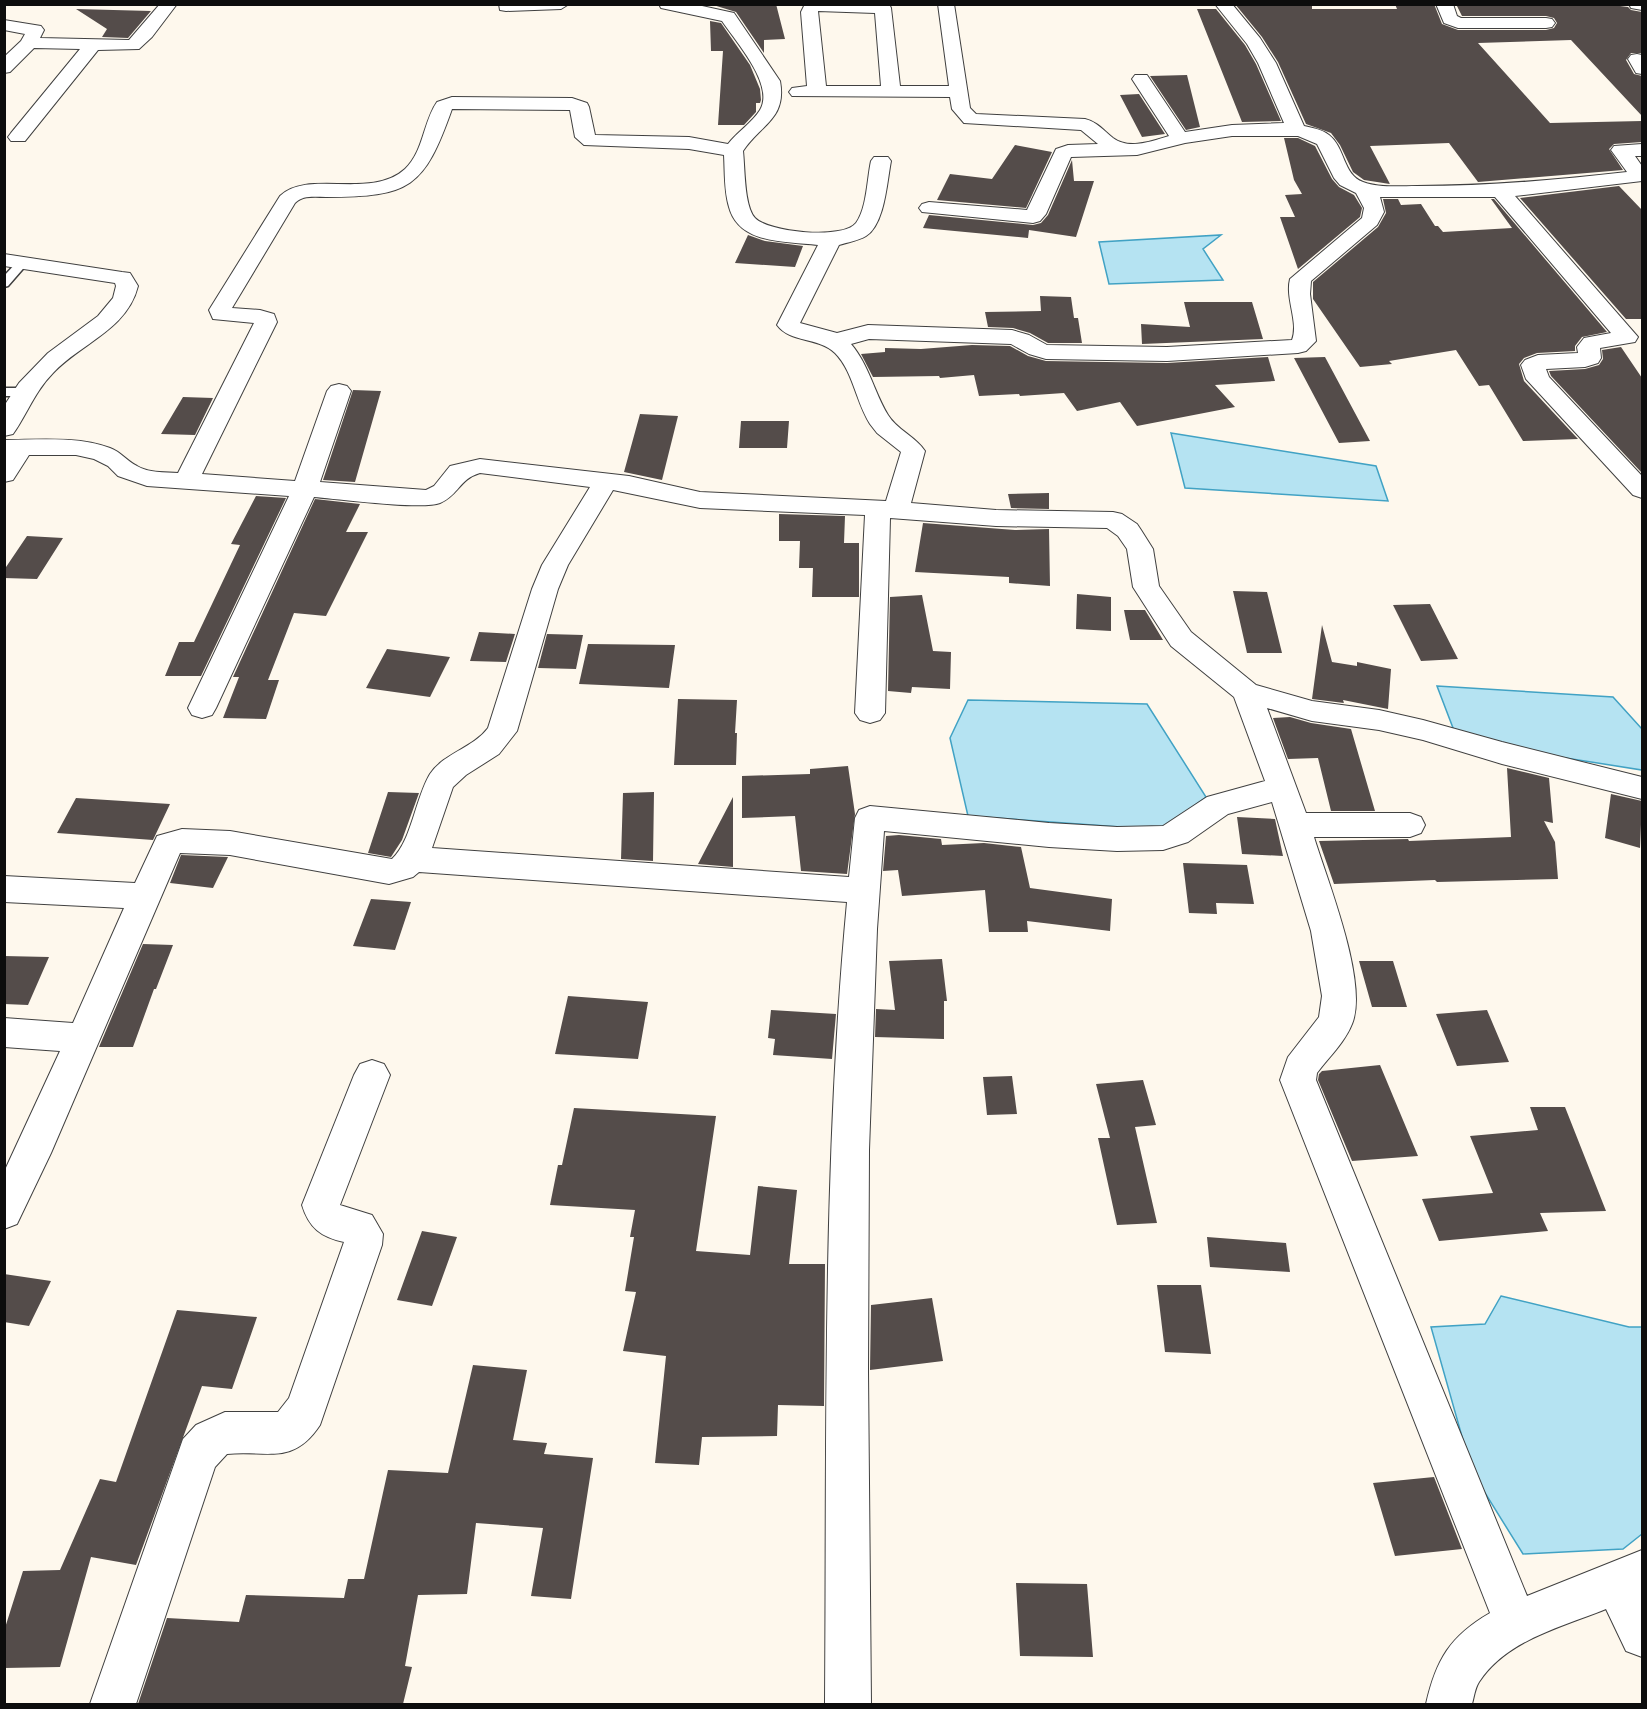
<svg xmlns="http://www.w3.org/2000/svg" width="1647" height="1709" font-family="Merriweather,serif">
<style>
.water{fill:#b5e3f2;stroke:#41a2c4;stroke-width:1.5}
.building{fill:#544c4a}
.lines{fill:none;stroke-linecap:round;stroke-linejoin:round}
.lane-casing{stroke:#404040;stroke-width:3}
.street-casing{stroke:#404040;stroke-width:2}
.lane{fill:#fff;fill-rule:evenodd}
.street{fill:#fff;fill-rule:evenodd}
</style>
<rect width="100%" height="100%" fill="#fef8ed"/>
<!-- water -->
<path class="water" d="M 1221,235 L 1203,249 L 1223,280 L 1109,284 L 1099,242 Z
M 1171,433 L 1376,466 L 1388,501 L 1185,488 Z
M 1437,686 L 1613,697 L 1642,729 L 1642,770 L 1458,741 Z
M 968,700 L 1147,704 L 1206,797 L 1162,830 L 968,816 L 950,738 Z
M 1501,1296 L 1629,1327 L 1642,1327 L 1642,1534 L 1623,1549 L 1523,1554 L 1472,1472 L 1431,1327 L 1485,1324 Z"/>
<!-- building -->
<path class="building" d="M 710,4 L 776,4 L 785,39 L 764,40 L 764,53 L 736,12 Z
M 1235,4 L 1312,4 L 1312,9 L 1397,9 L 1395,4 L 1434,4 L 1442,24 L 1458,30 L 1546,30 L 1554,28 L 1557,23 L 1554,18 L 1546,16 L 1462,16 L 1456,4 L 1604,4 L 1628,7 L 1631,10 L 1642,12 L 1642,53 L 1631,53 L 1626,60 L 1634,74 L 1642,76 L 1642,116 L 1571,40 L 1478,43 L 1550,123 L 1642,121 L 1642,142 L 1614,144 L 1609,149 L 1623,170 L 1478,182 L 1449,143 L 1370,146 L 1390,184 L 1364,180 L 1353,172 L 1340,145 L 1331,133 L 1306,124 L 1278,62 L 1262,37 Z
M 76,9 L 151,11 L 128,38 L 102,37 L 107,29 Z
M 1197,9 L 1216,9 L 1245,45 L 1256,64 L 1281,121 L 1242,122 Z
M 710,21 L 721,23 L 750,65 L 760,89 L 761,100 L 760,103 L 756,103 L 756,112 L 744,125 L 718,125 L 723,51 L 711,51 Z
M 1187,75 L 1200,127 L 1186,130 L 1150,76 Z
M 1139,94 L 1165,134 L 1142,137 L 1120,95 Z
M 1284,138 L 1298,138 L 1315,146 L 1332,179 L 1339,187 L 1354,195 L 1362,208 L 1360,217 L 1298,269 L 1280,217 L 1295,217 L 1285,195 L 1302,194 L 1294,180 Z
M 1015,145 L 1052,152 L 1026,208 L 937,200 L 950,174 L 992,179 Z
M 1072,160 L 1074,181 L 1094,181 L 1076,237 L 1029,230 L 1028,238 L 923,228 L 929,215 L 1033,225 L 1041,223 L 1048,215 Z
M 1619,186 L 1642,210 L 1642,319 L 1626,319 L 1520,198 Z
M 1383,199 L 1398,199 L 1401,205 L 1421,204 L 1435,226 L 1438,226 L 1443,232 L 1512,228 L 1491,199 L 1494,199 L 1607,332 L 1582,337 L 1575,346 L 1575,351 L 1537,353 L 1524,358 L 1519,364 L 1524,381 L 1578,439 L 1523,441 L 1489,385 L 1479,386 L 1456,350 L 1389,361 L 1392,364 L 1360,367 L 1313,299 L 1313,282 L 1378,227 L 1386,213 Z
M 748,235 L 765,241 L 803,246 L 795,267 L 735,263 Z
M 1040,296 L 1071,297 L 1074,318 L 1078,318 L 1082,343 L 1048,343 L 1030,333 L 1013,328 L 988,327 L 985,312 L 1041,311 Z
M 1184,302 L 1252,302 L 1263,339 L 1142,344 L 1141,324 L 1190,327 Z
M 972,345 L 1010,346 L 1028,356 L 1046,361 L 1167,363 L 1268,357 L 1275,381 L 1215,385 L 1235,407 L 1137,426 L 1120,402 L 1077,411 L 1064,393 L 1020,396 L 1019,394 L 979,396 L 974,375 L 940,378 L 939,376 L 873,377 L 861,354 L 885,352 L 885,348 L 921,349 Z
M 1621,347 L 1642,378 L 1642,473 L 1551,376 L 1549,371 L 1585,369 L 1599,365 L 1603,359 L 1602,350 Z
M 1325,357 L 1370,441 L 1339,443 L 1294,358 Z
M 353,390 L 381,391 L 355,482 L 323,480 Z
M 183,397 L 213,398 L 195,435 L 161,434 Z
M 640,414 L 678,416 L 662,480 L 624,472 Z
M 741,421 L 789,421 L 787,448 L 739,448 Z
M 1049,493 L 1049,509 L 1011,508 L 1008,494 Z
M 256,496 L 286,498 L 201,676 L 165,676 L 179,642 L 194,642 L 240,545 L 231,544 Z
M 315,499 L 360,504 L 346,532 L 368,532 L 326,616 L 294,613 L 268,680 L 279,680 L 266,719 L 223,718 L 239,677 L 233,677 Z
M 779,514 L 845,516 L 844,543 L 859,543 L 859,597 L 812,597 L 813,568 L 799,568 L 800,541 L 779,541 Z
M 923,523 L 1015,530 L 1049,529 L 1050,586 L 1009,583 L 1009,577 L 915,572 Z
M 27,536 L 63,538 L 37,579 L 4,578 L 4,570 Z
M 1233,591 L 1267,592 L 1282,653 L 1247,653 Z
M 1077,594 L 1111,597 L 1111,631 L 1076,629 Z
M 922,595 L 933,651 L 951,652 L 950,689 L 912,687 L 911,693 L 888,691 L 890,597 Z
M 1430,604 L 1458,659 L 1421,661 L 1393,605 Z
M 1124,610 L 1145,610 L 1163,640 L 1130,640 Z
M 1322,625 L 1332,662 L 1357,666 L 1357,662 L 1391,669 L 1388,709 L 1343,700 L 1344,703 L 1312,699 Z
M 479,632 L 515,634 L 506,662 L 470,661 Z
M 547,634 L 583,635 L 576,669 L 538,668 Z
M 588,644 L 675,645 L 669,688 L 579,684 Z
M 387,649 L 450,657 L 430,697 L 366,688 Z
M 678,699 L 737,700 L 735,733 L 737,733 L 736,765 L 674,765 Z
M 1290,717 L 1311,723 L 1351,729 L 1375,811 L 1331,811 L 1318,758 L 1288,759 L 1273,718 Z
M 848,766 L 855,814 L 847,874 L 801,871 L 795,816 L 742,818 L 742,776 L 810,774 L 810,769 Z
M 1507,768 L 1549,778 L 1553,823 L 1544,821 L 1555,842 L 1558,879 L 1437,882 L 1435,880 L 1334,884 L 1319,841 L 1408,839 L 1409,841 L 1511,837 Z
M 388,792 L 419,793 L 402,840 L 391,857 L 368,853 Z
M 654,792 L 653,861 L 621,859 L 623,793 Z
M 1611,794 L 1642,801 L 1640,848 L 1605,838 Z
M 733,797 L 733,867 L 698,864 Z
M 76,798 L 170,804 L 153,840 L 57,833 Z
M 1237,817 L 1275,819 L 1283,856 L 1242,854 Z
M 899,835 L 941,839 L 942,845 L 984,843 L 1021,847 L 1030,888 L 1112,899 L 1110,931 L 1027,921 L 1028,932 L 989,932 L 985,890 L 902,896 L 898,870 L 883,871 L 886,836 Z
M 181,855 L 228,857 L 213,888 L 170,883 Z
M 1183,863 L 1247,865 L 1254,904 L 1216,903 L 1217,914 L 1189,913 Z
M 371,899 L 411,902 L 395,950 L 353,946 Z
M 143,944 L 173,945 L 156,989 L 154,989 L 133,1047 L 99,1047 Z
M 4,956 L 49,957 L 28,1005 L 4,1004 Z
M 942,959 L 947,1001 L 944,1001 L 944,1039 L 875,1037 L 876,1009 L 895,1010 L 889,961 Z
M 1359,961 L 1393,961 L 1407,1007 L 1372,1007 Z
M 568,996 L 648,1002 L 638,1059 L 555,1054 Z
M 771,1010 L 836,1014 L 832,1059 L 773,1055 L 775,1039 L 768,1038 Z
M 1487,1010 L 1509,1062 L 1457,1066 L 1436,1014 Z
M 1380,1065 L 1418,1156 L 1352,1161 L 1318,1080 L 1319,1074 L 1322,1071 Z
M 1012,1076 L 1017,1114 L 987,1115 L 983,1077 Z
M 1143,1080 L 1156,1125 L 1135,1127 L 1157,1223 L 1117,1225 L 1098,1138 L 1110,1138 L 1096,1084 Z
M 1530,1107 L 1565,1107 L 1606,1211 L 1540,1213 L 1548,1231 L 1439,1241 L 1422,1199 L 1493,1193 L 1470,1136 L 1538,1130 Z
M 574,1108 L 716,1116 L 696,1251 L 750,1255 L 758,1186 L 797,1190 L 789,1264 L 825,1264 L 824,1406 L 778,1405 L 777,1436 L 702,1437 L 699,1465 L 655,1463 L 666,1356 L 623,1351 L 636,1292 L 625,1291 L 634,1237 L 630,1237 L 635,1210 L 550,1205 L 558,1165 L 562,1165 Z
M 422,1231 L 457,1237 L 432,1306 L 397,1300 Z
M 1207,1237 L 1286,1243 L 1290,1272 L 1210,1267 Z
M 4,1274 L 51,1281 L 29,1326 L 4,1322 Z
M 1157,1285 L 1201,1285 L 1211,1354 L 1165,1352 Z
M 932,1298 L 943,1361 L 870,1370 L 871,1305 Z
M 177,1310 L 257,1317 L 232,1389 L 202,1386 L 136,1565 L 91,1557 L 60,1667 L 4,1668 L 4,1631 L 23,1571 L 60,1570 L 100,1479 L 116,1482 Z
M 473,1365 L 527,1370 L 513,1440 L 547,1443 L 544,1454 L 593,1458 L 571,1599 L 531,1596 L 543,1528 L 476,1523 L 467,1594 L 418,1595 L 405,1666 L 412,1667 L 403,1704 L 138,1704 L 167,1618 L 239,1622 L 246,1595 L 344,1598 L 348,1579 L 364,1579 L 388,1470 L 448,1473 Z
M 1434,1477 L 1462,1549 L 1395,1556 L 1373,1483 Z
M 1016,1583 L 1087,1584 L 1093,1657 L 1020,1656 Z"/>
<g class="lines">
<!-- lane casing -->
<g class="lane-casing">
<path id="lane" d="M 22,260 L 28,263 L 8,286 L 4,287 L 4,276 L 18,261 Z
M 4,388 L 23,388 L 29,392 L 23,396 L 4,396 Z"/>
</g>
<!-- street casing -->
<g class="street-casing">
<path id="street" d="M 160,4 L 177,4 L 152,37 L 139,49 L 98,50 L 25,141 L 11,141 L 8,137 L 11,133 L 80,49 L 34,48 L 10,72 L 4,73 L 4,57 L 21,41 L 25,34 L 4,30 L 4,20 L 41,26 L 44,30 L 40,38 L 129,40 Z
M 499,4 L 569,4 L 561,9 L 506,11 L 500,10 Z
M 659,4 L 693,4 L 734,13 L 780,81 C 787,119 761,124 743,151 C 745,168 744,206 755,218 C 768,232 843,240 856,223 C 867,208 867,179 871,161 L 874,157 L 888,157 L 891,161 C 887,181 885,224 866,236 C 858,241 848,242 839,245 L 800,323 L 837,333 L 868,325 L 1012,330 L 1029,335 L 1047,345 L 1167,347 L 1292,340 C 1299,322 1285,299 1290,279 L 1362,218 L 1364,208 L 1356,193 L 1340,185 L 1334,178 L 1317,144 L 1298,136 L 1232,136 L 1185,143 L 1137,155 L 1071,157 L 1046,214 L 1040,221 L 1033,223 L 922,212 L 919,208 L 922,204 L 929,202 L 1027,210 L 1056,149 L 1068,145 L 1098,144 L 1081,130 L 964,123 L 952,109 L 950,97 L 792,96 L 789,92 L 792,88 L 807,86 L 801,12 L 805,4 L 889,4 L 891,8 L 900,86 L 949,86 L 938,4 L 954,4 L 970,108 L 976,114 L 1085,119 C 1097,122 1103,130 1113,138 C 1129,150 1152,141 1169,136 L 1132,79 L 1135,75 L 1147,75 L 1185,132 L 1232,125 L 1284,123 L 1258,63 L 1247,44 L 1215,4 L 1232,4 L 1260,38 L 1276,63 L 1304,126 C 1313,128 1321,129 1329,135 C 1345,147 1343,175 1363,182 C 1379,188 1400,186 1417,186 C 1488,186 1557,180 1627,172 L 1611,150 L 1614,146 L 1642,144 L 1642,156 L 1635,156 L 1642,166 L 1642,181 L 1515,196 L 1638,337 L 1635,342 L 1600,348 L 1601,358 L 1598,363 L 1585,367 L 1546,369 L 1549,377 L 1642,476 L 1642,498 L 1633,495 L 1526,379 L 1521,365 L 1525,360 L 1538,355 L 1578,353 L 1577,347 L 1584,338 L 1611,333 L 1495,197 L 1380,197 L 1384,212 L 1377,225 L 1311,281 L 1310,294 L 1316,341 L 1306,351 L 1298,353 L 1167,361 L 1046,359 L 1029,354 L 1011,344 L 869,339 L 851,344 C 869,365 874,392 888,415 C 897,430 915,436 925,451 L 911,503 L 996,510 L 1113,512 L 1122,514 L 1137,524 L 1141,530 L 1153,549 L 1159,586 L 1191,632 L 1256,685 L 1312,701 L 1379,710 L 1423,720 L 1502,742 L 1642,777 L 1642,799 L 1502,764 L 1423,740 L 1379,730 L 1312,721 L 1267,708 L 1306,813 L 1410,813 L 1421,817 L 1425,825 L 1421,833 L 1410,837 L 1314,837 C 1327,880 1369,983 1352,1024 C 1345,1042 1328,1058 1317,1073 L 1316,1080 L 1527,1596 L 1642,1550 L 1642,1657 L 1626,1651 L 1606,1609 C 1562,1627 1506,1640 1479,1682 C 1475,1688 1474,1697 1472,1704 L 1426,1704 C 1436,1660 1450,1636 1490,1613 L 1280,1080 L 1288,1057 L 1319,1017 L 1322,996 L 1311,931 L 1272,802 L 1228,814 L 1188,842 L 1163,850 L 1117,851 L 1049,847 L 884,831 L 877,929 L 869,1150 L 868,1372 L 871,1704 L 825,1704 C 827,1437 822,1168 847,902 L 419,872 L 413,877 L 389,884 L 230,855 L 180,853 L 51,1153 L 17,1224 L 4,1229 L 4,1172 L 60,1051 L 4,1047 L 4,1018 L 73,1023 L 124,908 L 4,902 L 4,876 L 135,883 L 157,836 L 182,829 L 230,831 L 392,859 C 412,840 415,799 430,774 C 444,753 473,748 488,728 L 532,589 L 542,565 L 590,487 L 480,473 C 459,479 459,495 440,503 C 423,510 337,499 314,497 L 216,708 L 212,715 L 202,718 L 192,715 L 188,708 L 289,496 L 147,486 L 118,476 L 108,466 L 94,459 L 76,455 L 29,455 L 13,480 L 4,482 L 4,440 C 38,440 78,436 110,448 C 121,452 127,461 137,466 C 149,473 164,472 178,473 L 254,323 L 213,319 L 209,310 L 280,196 C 307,169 371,200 405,169 C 424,151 423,122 437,102 L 452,97 L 572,98 L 587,103 L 589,107 L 595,135 L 689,137 L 728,144 C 737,132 752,123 760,110 C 775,85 736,42 722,21 L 661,8 ZM 818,11 L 875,13 L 881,86 L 826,86 ZM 452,109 L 570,110 L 575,137 L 584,145 L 689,149 L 724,155 C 725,172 724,191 729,207 C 739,245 787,241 818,245 L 777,325 C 790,343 819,337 835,353 C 853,371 856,402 870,424 L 877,433 L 901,452 L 886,501 L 700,492 L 629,476 L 480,459 L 450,466 L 434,486 L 426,490 L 320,482 L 351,391 L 347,386 L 339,384 L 331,386 L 327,391 L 295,481 L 202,474 L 277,322 L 274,314 L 260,310 L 232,308 L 295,203 C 303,195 314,197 326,197 C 410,197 424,188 452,109 ZM 613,490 L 700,508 L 865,515 L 855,713 L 860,720 L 870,723 L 880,720 L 885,713 L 890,518 L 996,526 L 1107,528 L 1118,536 L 1127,549 L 1133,587 L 1171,646 L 1234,697 L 1265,781 L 1207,797 L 1163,826 L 1117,827 L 1049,823 L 870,806 L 859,810 L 855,818 L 849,877 L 432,848 L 453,787 L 466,775 L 499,754 L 517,731 L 558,589 L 568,565 Z
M 1436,4 L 1453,4 L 1457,16 L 1461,18 L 1546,18 L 1552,19 L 1555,23 L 1552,27 L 1546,28 L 1458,28 L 1444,23 Z
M 1629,4 L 1642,4 L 1642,10 L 1631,8 Z
M 1637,54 L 1642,55 L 1642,74 L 1636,73 L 1628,59 L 1631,55 Z
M 4,254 L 122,272 L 130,273 L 138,286 C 127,330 81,343 53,373 C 35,391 27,414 13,434 L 4,436 L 4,406 L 19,383 L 48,353 L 98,316 L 113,298 L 116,286 L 115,283 L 4,266 Z
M 372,1060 L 384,1064 L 390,1075 L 340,1205 L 372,1215 L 383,1234 L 382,1245 L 320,1425 C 293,1466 267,1450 227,1454 L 215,1467 L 136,1704 L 90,1704 L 183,1439 L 196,1425 L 225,1412 L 278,1412 L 289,1398 L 344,1242 C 321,1237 309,1228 302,1205 L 354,1075 L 360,1064 Z"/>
</g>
<!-- lane -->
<use href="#lane" class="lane"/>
<!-- street -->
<use href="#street" class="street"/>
</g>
<!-- border -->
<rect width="1647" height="1709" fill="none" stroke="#0d0d0d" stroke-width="12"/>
</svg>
